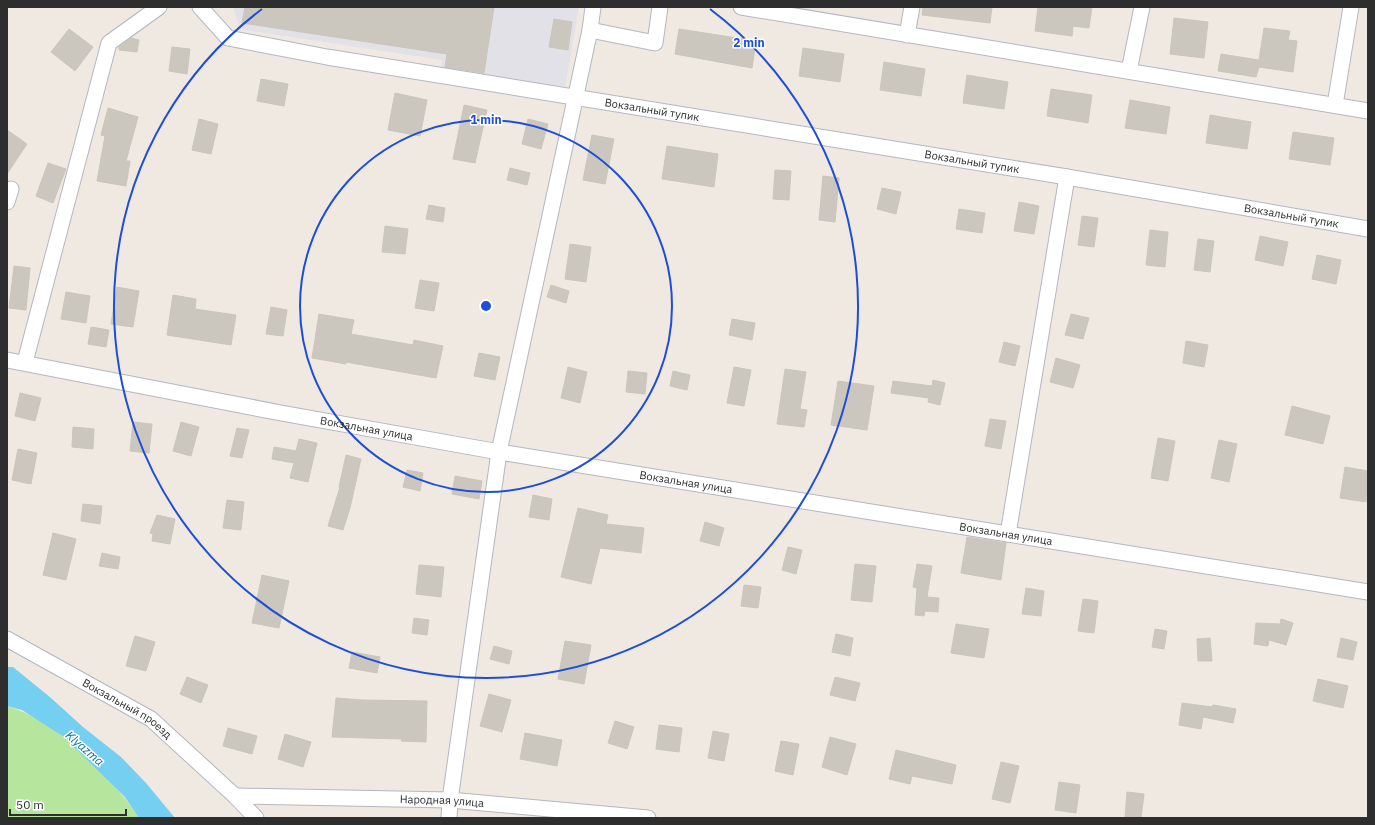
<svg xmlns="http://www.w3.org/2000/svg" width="1375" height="825" font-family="'IBM Plex Sans',sans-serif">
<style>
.industrial{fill:#e3e1e8}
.green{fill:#b6e59e}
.water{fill:#75cff0}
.building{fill:#cbc7bf;stroke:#cbc5ba}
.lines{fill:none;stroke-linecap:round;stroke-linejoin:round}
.minor-casing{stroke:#b4b7c1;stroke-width:17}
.minor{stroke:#fff;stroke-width:15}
.ring{fill:none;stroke:#1d4ed8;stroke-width:2}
.labels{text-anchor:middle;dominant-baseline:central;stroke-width:3;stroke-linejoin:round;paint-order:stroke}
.street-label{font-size:11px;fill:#2e2e2e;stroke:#fff}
.water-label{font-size:12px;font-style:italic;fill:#0d6fa3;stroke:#fff}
.centre{fill:#1d4ed8;stroke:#fff;stroke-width:2}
.ring-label{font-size:12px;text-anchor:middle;font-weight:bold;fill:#1d4ed8;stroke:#fff;stroke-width:3;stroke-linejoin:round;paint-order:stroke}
</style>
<rect width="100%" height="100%" fill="#efe9e1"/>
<!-- industrial -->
<path class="industrial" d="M 233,7 L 579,7 L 565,89 L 440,72 L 442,60 L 240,29 Z"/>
<!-- green -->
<path class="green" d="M 7,706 C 56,720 111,776 139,818 L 7,818 Z"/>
<!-- water -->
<path class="water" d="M 7,667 L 13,667 L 51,698 L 83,727 L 121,757 L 146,783 L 175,818 L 139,818 L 124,796 L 64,737 L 22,710 L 7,706 Z"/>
<!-- building -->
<path class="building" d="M 245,7 L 494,7 L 484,73 L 445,67 L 447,54 L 242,23 Z
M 923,7 L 992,7 L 990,23 L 922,15 Z
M 1038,7 L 1092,7 L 1089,28 L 1073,26 L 1072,36 L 1035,31 Z
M 1174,18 L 1208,22 L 1204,58 L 1170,54 Z
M 554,19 L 572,22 L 568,50 L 549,47 Z
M 1264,28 L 1290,31 L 1288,40 L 1297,41 L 1293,72 L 1259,67 L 1256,77 L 1218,71 L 1221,54 L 1259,60 Z
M 69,29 L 93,47 L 75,71 L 51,52 Z
M 679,29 L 756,41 L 752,68 L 675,54 Z
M 131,38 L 139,40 L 137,52 L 119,50 L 119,47 Z
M 172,47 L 190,49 L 187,74 L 169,71 Z
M 803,48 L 844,54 L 840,82 L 799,76 Z
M 884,62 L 925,69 L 921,96 L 880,90 Z
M 967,75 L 1008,82 L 1004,109 L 963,103 Z
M 261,79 L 288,84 L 284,106 L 257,101 Z
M 1051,89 L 1092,95 L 1088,123 L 1047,116 Z
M 395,93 L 427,100 L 420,136 L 388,130 Z
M 1130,100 L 1170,107 L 1166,134 L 1125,128 Z
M 464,105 L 487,110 L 475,163 L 453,159 Z
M 108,108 L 138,117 L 126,161 L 130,161 L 126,186 L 97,181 L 105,136 L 101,135 Z
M 1210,115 L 1251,122 L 1247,149 L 1206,143 Z
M 199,119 L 218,124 L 211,154 L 192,150 Z
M 528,119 L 548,124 L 541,149 L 522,144 Z
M 7,130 L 27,144 L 7,174 Z
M 1293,132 L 1334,138 L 1330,165 L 1289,159 Z
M 592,135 L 614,139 L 605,184 L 583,180 Z
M 667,146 L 718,154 L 714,187 L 662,179 Z
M 48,163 L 66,169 L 53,203 L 36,196 Z
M 510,168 L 530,173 L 527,185 L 507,180 Z
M 775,170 L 791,171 L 789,200 L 773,199 Z
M 823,176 L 839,178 L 835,222 L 819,220 Z
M 882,188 L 901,192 L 896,214 L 877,209 Z
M 1019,202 L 1039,206 L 1034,234 L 1014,231 Z
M 429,205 L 445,208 L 443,222 L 426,219 Z
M 959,209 L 985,213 L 982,233 L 956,229 Z
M 1082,216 L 1098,218 L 1094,247 L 1078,245 Z
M 385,226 L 408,229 L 405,254 L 382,252 Z
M 1150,230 L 1168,232 L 1165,267 L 1146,265 Z
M 1260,236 L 1288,242 L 1283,266 L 1255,260 Z
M 1198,239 L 1214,241 L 1210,272 L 1194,270 Z
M 570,244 L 591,247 L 586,282 L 565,279 Z
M 1317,255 L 1341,260 L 1336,284 L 1312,279 Z
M 14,266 L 30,268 L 26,310 L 9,308 Z
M 420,280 L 439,283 L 434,311 L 415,308 Z
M 551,285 L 569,291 L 566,303 L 547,297 Z
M 117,287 L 139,291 L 133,327 L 111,324 Z
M 66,292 L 90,296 L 86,323 L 61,319 Z
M 173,295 L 196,299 L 195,309 L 236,315 L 231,345 L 167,335 Z
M 271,307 L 287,310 L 283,336 L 266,334 Z
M 319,314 L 354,320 L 351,334 L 413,345 L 414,340 L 443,346 L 436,378 L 346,362 L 346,364 L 312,358 Z
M 1071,314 L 1089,318 L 1083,339 L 1065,335 Z
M 732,319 L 755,323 L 752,340 L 729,335 Z
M 91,327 L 109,330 L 106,347 L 88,344 Z
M 1186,341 L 1208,345 L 1204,367 L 1183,363 Z
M 1004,342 L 1020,346 L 1015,366 L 999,362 Z
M 479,353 L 500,357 L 495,380 L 474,376 Z
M 1056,358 L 1080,365 L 1073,388 L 1050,382 Z
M 568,367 L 587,372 L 580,403 L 561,398 Z
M 734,367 L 751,370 L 744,406 L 727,403 Z
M 785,369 L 806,372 L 800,409 L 807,410 L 804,427 L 777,424 Z
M 628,371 L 647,373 L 645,394 L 626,392 Z
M 673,371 L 690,375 L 687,390 L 670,386 Z
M 933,380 L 945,383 L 940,405 L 928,402 L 929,398 L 891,393 L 893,381 L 932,386 Z
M 838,381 L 874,386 L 867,430 L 831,425 Z
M 20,393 L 41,398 L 35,421 L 15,416 Z
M 1292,406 L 1330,416 L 1323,444 L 1285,435 Z
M 990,419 L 1006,421 L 1001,449 L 985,446 Z
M 133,422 L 152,424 L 149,453 L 130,451 Z
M 181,422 L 199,427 L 191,456 L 173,451 Z
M 73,427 L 94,429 L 93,449 L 72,447 Z
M 237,428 L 249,430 L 242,458 L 230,456 Z
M 1158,438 L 1175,441 L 1168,481 L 1151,478 Z
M 299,439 L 317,443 L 308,482 L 290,478 L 294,463 L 272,459 L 274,447 L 296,451 Z
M 1219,440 L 1237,444 L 1229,482 L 1211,478 Z
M 18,449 L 37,453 L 31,484 L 12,480 Z
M 346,455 L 361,459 L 350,508 L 343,530 L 328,526 L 340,487 L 339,487 Z
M 1345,467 L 1368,471 L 1366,502 L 1340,498 Z
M 407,470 L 423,473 L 420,491 L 403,487 Z
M 455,476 L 482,481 L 479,499 L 452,494 Z
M 533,495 L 552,499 L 549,520 L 529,517 Z
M 227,500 L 244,502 L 241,530 L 223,528 Z
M 83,504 L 102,506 L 100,524 L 81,521 Z
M 578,508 L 608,515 L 606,524 L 644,528 L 641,553 L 600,548 L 591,584 L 561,577 Z
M 157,515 L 175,519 L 170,544 L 152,541 L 153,534 L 150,533 Z
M 705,522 L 724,528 L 719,546 L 700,541 Z
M 53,533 L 76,539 L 66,580 L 43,575 Z
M 967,537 L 1006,543 L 1001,580 L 961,573 Z
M 788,547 L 802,550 L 796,574 L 782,570 Z
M 102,553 L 120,557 L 118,569 L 99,566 Z
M 855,564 L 876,566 L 872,602 L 851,600 Z
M 917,564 L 932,566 L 927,597 L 939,598 L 938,612 L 925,611 L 924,616 L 915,615 L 917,588 L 913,587 Z
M 419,565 L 444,567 L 441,597 L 416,594 Z
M 262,575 L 289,581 L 279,628 L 252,623 Z
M 744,585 L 761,587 L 758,608 L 741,606 Z
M 1026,588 L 1044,591 L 1041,616 L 1022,614 Z
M 1083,599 L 1098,601 L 1094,633 L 1078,631 Z
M 414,618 L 429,620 L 427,635 L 412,633 Z
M 1281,619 L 1293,623 L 1286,645 L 1269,640 L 1268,646 L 1254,644 L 1256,623 L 1280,624 Z
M 956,624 L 989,629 L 984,658 L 951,653 Z
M 1155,629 L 1167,631 L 1164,649 L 1152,647 Z
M 836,634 L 853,638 L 850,656 L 832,652 Z
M 135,636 L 155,642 L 146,671 L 126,666 Z
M 1210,638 L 1212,661 L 1198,661 L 1197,639 Z
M 1341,638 L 1357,642 L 1353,660 L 1337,657 Z
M 565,641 L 591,645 L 584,684 L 558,679 Z
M 494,646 L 512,651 L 509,664 L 490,659 Z
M 352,652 L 380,657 L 377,673 L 349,668 Z
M 187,677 L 208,685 L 201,703 L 180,694 Z
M 835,677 L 860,683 L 855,701 L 830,695 Z
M 1318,679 L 1348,686 L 1343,708 L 1313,701 Z
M 489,694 L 511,700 L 502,732 L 480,726 Z
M 336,698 L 363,700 L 427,701 L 426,742 L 401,741 L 402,739 L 332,737 Z
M 1182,703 L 1212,707 L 1213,705 L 1236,709 L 1233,723 L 1203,717 L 1201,729 L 1179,725 Z
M 615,721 L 634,727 L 627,749 L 608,743 Z
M 659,725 L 682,728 L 679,752 L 656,749 Z
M 228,728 L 257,736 L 252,754 L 223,746 Z
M 713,731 L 729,734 L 724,761 L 708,758 Z
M 525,733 L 562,740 L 557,766 L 520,759 Z
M 285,734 L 311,742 L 303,767 L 278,759 Z
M 830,737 L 856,744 L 847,775 L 822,767 Z
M 781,741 L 799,744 L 793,775 L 775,771 Z
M 896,750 L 956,765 L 952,784 L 912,776 L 910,784 L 889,779 Z
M 1001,762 L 1019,766 L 1010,803 L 992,799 Z
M 1059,782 L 1080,785 L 1076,813 L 1055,810 Z
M 1127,792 L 1144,794 L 1141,818 L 1125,818 Z"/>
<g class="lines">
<!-- minor casing -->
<g class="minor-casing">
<g id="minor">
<path id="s1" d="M 200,7 L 228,38 L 327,57 L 1067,177 L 1368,229"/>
<path d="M 741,7 L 1368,111"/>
<path d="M 590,30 L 655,43 L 660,7"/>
<path d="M 907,35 L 912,7"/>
<path d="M 1129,71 L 1142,7"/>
<path d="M 1335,105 L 1351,7"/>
<path d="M 7,202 L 11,189"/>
<path id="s2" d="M 7,360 L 281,413 L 499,452 L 1368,592"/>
<path d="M 25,362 L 109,43 L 159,7"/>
<path d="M 1008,534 L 1067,177"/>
<path id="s3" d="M 7,639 L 151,719 L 235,796 L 256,818"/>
<path id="s4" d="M 235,796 L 450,800 L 648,818"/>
<path d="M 449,818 L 450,800 L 499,452 L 590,30 L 593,7"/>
</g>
</g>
<!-- minor -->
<use href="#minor" class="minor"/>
</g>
<!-- distance rings -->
<g class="ring">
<circle cx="486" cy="306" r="186"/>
<path d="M710 9A372 372 0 1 1 262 9"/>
</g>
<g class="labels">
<!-- street labels -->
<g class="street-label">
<text stroke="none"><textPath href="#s1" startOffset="472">Вокзальный тупик</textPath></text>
<text stroke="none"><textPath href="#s1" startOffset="796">Вокзальный тупик</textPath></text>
<text stroke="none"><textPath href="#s1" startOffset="1120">Вокзальный тупик</textPath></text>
<text stroke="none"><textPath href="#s2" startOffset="366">Вокзальная улица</textPath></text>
<text stroke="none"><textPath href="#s2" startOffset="690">Вокзальная улица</textPath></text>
<text stroke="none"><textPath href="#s2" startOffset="1014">Вокзальная улица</textPath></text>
<text stroke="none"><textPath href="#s3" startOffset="139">Вокзальный проезд</textPath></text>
<text stroke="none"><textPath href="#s4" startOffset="207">Народная улица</textPath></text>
</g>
<!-- water labels -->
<g class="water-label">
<text transform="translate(85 748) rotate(41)">Klyazma</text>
</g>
</g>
<circle cx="486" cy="306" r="6" class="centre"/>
<g class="ring-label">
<text x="749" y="47">2 min</text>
<text x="486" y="124">1 min</text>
</g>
<!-- border -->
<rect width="1375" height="825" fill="none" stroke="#2e2e2e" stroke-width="16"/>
<!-- scale -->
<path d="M10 809v6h116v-6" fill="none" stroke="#2e2e2e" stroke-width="2"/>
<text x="16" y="809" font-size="12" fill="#2e2e2e" stroke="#ffffff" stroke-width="3" paint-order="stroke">50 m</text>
</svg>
